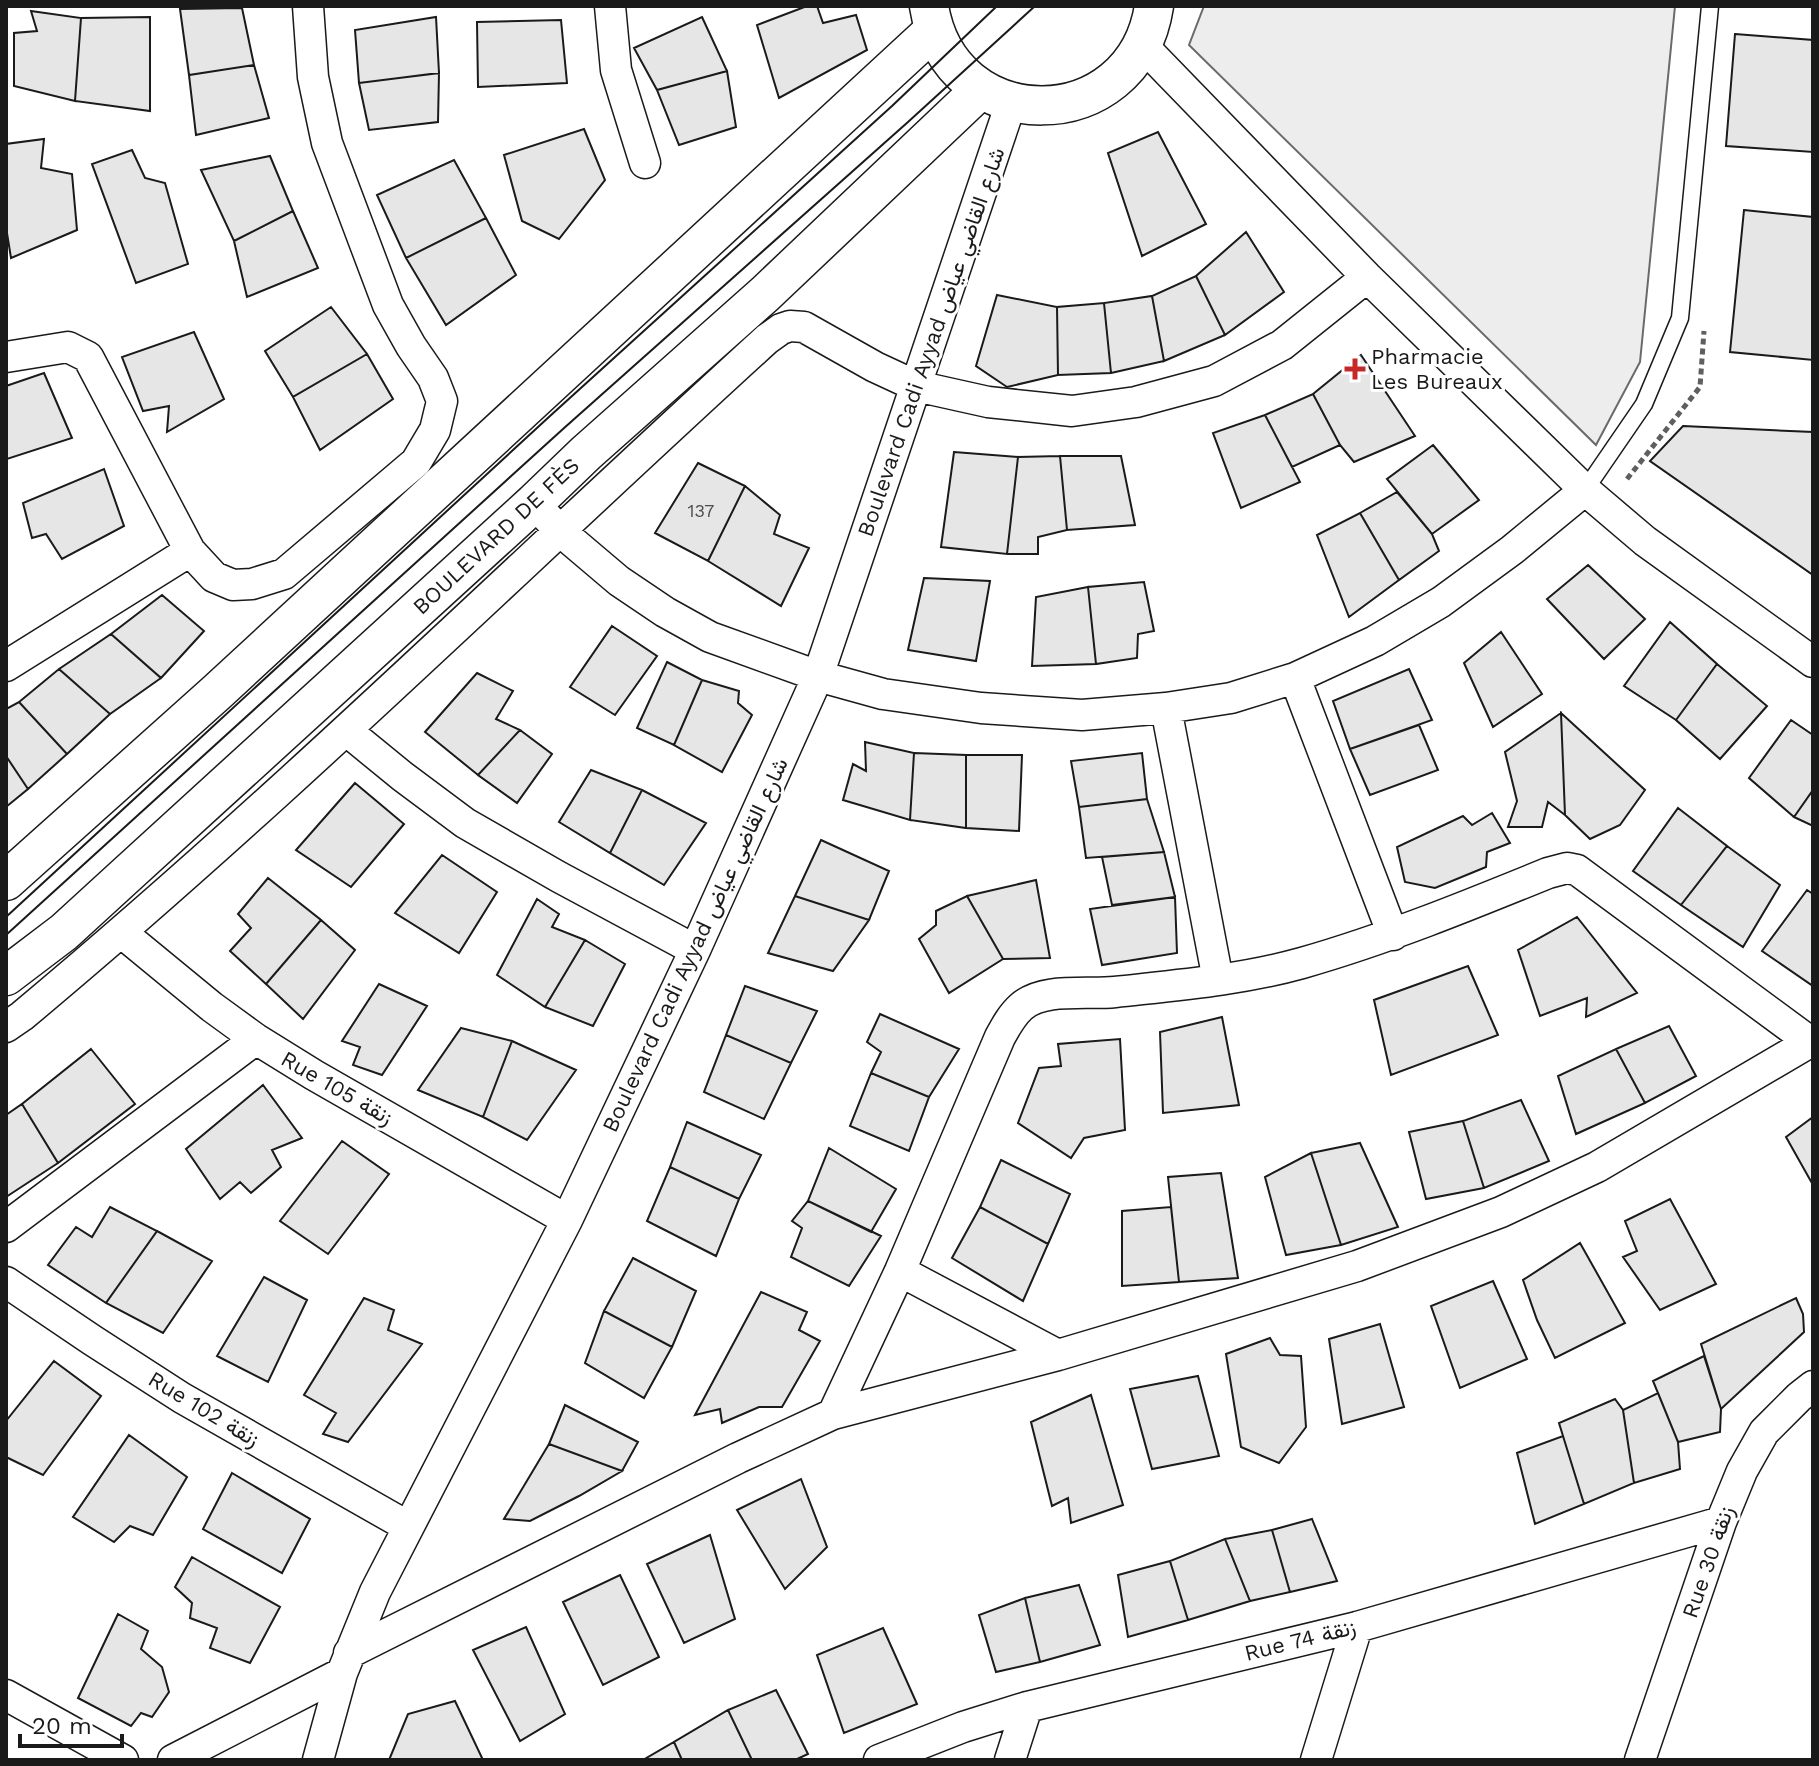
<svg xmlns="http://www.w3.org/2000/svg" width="1819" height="1766" font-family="'Work Sans',Vazirmatn,sans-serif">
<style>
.parking{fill:#ededed;stroke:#6a6a6a;stroke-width:2}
.building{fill:#e6e6e6;stroke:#1a1a1a;stroke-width:2}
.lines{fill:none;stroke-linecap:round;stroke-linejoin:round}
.service-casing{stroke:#1a1a1a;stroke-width:19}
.minor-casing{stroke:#1a1a1a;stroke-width:33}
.tertiary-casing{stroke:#1a1a1a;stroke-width:41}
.path{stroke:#5f5f5f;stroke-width:5;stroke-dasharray:6 4;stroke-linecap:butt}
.service{stroke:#fff;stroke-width:16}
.minor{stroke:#fff;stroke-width:30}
.tertiary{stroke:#fff;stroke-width:38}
.tram{stroke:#1a1a1a;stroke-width:2}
.poi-dot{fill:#c62828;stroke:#fff;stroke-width:3}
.labels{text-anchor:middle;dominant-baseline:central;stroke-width:6;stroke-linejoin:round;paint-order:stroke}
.number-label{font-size:18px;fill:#4d4d4d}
.street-label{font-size:22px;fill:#1a1a1a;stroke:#fff}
.poi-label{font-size:22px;fill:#1a1a1a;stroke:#fff;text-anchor:start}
</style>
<rect width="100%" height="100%" fill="#fff"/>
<!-- parking -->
<path class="parking" d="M 1204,6 L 1675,6 L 1640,362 L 1596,445 L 1189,45 Z"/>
<!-- building -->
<path class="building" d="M 807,6 L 817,6 L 823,23 L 856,15 L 867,50 L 779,98 L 757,25 Z
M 242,8 L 254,65 L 189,75 L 180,9 Z
M 31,11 L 81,18 L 75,101 L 14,86 L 14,33 L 37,31 Z
M 150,17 L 150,111 L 75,101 L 81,18 Z
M 436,17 L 439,73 L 359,83 L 355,30 Z
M 702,17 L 727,71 L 657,90 L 634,48 Z
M 561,20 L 567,83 L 478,87 L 477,22 Z
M 1735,34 L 1813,40 L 1813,152 L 1726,146 Z
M 254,65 L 269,118 L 196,135 L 189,75 Z
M 727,71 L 736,127 L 679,145 L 657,90 Z
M 439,73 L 438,122 L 369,130 L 359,83 Z
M 584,129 L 605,180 L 559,239 L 522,221 L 504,155 Z
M 1158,132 L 1206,224 L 1142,256 L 1108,153 Z
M 44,139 L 41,168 L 72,174 L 77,230 L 11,258 L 6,227 L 6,144 Z
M 132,150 L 145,178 L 165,183 L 188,264 L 136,283 L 92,164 Z
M 270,156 L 293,211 L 234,241 L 201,170 Z
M 454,160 L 486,218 L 406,258 L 377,195 Z
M 1744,210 L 1813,217 L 1813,360 L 1730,352 Z
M 293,211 L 318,268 L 247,297 L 234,241 Z
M 486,218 L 516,275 L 446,325 L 406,258 Z
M 1246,232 L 1284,292 L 1225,335 L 1196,276 Z
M 1196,276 L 1225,335 L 1164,361 L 1152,296 Z
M 997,295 L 1057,307 L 1058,375 L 1007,387 L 976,366 Z
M 1152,296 L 1164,361 L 1111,373 L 1104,303 Z
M 1104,303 L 1111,373 L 1058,375 L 1057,307 Z
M 331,307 L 367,354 L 293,397 L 265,351 Z
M 194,332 L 224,399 L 167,432 L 169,406 L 143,411 L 122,357 Z
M 367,354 L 393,399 L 320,450 L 293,397 Z
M 1361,355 L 1415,436 L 1354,462 L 1340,445 L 1313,394 Z
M 44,373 L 72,438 L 7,459 L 6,386 Z
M 1313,394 L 1340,445 L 1292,467 L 1265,415 Z
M 1265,415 L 1300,482 L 1241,508 L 1213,433 Z
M 1683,426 L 1813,432 L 1813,575 L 1650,461 Z
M 1433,445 L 1479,500 L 1432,534 L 1387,479 Z
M 954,452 L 1018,457 L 1007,554 L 941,547 Z
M 1060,456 L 1067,530 L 1038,537 L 1038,554 L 1007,554 L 1018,457 Z
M 1060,456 L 1121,456 L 1135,525 L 1067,530 Z
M 698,463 L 745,486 L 708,561 L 655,533 Z
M 104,469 L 124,526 L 62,559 L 46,534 L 32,538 L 23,503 Z
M 745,486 L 780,515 L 774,534 L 809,548 L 781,606 L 708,561 Z
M 1397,492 L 1432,534 L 1439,551 L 1399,580 L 1360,513 Z
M 1360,513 L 1399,580 L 1349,617 L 1317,535 Z
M 1588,565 L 1645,619 L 1604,659 L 1547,599 Z
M 924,578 L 990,581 L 976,661 L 908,650 Z
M 1144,582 L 1154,631 L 1138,634 L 1137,658 L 1096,664 L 1088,587 Z
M 1088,587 L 1096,664 L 1032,666 L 1036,597 Z
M 162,595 L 204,631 L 161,678 L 111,634 Z
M 1670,622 L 1717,664 L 1676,720 L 1624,686 Z
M 612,626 L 657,656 L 615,715 L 570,687 Z
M 1501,632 L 1542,694 L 1493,727 L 1464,663 Z
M 111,634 L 161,678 L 110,714 L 59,669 Z
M 667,662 L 702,680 L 674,745 L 637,728 Z
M 1717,664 L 1767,706 L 1720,759 L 1676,720 Z
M 59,669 L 110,714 L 67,754 L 19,702 Z
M 1409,669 L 1432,720 L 1350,749 L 1333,701 Z
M 477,673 L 513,691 L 496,719 L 520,730 L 478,775 L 425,732 Z
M 702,680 L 739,691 L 738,703 L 752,715 L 722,772 L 674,745 Z
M 19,702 L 67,754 L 28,789 L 6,756 L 6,709 Z
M 1561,713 L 1645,790 L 1620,825 L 1590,839 L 1565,815 Z
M 1561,713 L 1565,815 L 1548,802 L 1542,827 L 1508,827 L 1517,801 L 1505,752 Z
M 1791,720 L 1813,735 L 1813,790 L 1794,817 L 1749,778 Z
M 1419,725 L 1438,770 L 1370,795 L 1350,749 Z
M 520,730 L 552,754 L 517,803 L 478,775 Z
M 865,742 L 914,753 L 910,820 L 843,800 L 853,764 L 866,771 Z
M 914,753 L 966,755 L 966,828 L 910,820 Z
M 1142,753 L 1147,799 L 1079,807 L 1071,761 Z
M 966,755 L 1022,755 L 1019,831 L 966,828 Z
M 6,756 L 28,789 L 6,807 Z
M 591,770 L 642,790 L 610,853 L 559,822 Z
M 355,783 L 404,824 L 351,887 L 296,850 Z
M 642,790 L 706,823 L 664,885 L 610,853 Z
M 1813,790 L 1813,826 L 1794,817 Z
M 1147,799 L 1164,852 L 1086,858 L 1079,807 Z
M 1678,808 L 1727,846 L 1681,905 L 1633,871 Z
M 1492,813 L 1510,843 L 1487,852 L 1486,867 L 1435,888 L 1405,882 L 1397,847 L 1463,816 L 1472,825 Z
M 821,840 L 889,871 L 869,920 L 795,896 Z
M 1727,846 L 1780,885 L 1743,947 L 1681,905 Z
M 1164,852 L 1175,897 L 1112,905 L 1102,857 Z
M 442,855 L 497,892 L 459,953 L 395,913 Z
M 268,878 L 321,920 L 266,984 L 230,951 L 251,928 L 238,914 Z
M 1036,880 L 1050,958 L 1003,959 L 967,896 Z
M 1807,890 L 1813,894 L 1813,986 L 1762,951 Z
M 795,896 L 869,920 L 833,971 L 768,953 Z
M 967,896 L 1003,959 L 949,993 L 919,939 L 936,925 L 936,911 Z
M 1175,897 L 1177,953 L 1102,965 L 1090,909 Z
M 537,899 L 559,914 L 552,927 L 585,940 L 545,1007 L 497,975 Z
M 1577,917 L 1637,993 L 1586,1017 L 1587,998 L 1540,1016 L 1518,950 Z
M 321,920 L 355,950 L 303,1019 L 266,984 Z
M 585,940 L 625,964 L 593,1026 L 545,1007 Z
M 1468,966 L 1498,1035 L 1391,1075 L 1374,1000 Z
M 379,984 L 427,1006 L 382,1075 L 353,1065 L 360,1047 L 342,1041 Z
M 745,986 L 817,1011 L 791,1063 L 726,1035 Z
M 880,1014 L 959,1049 L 929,1097 L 871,1073 L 881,1052 L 867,1042 Z
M 1222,1017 L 1239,1105 L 1163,1113 L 1160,1032 Z
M 1669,1026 L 1696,1076 L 1645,1103 L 1616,1049 Z
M 461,1028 L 512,1041 L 483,1117 L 418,1090 Z
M 726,1035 L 791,1063 L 764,1119 L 704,1092 Z
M 1120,1039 L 1125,1130 L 1084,1138 L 1071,1158 L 1018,1123 L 1039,1068 L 1061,1066 L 1058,1044 Z
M 512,1041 L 576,1070 L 527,1140 L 483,1117 Z
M 91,1049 L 135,1104 L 58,1163 L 22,1104 Z
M 1616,1049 L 1645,1103 L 1576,1134 L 1558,1076 Z
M 871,1073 L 929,1097 L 909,1151 L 850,1126 Z
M 263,1085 L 302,1138 L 272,1150 L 281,1167 L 251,1193 L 240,1182 L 220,1199 L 186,1149 Z
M 1521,1100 L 1549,1161 L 1484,1188 L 1463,1121 Z
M 22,1104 L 58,1163 L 6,1197 L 6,1115 Z
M 1813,1117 L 1813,1185 L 1786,1137 Z
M 1463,1121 L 1484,1188 L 1426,1199 L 1409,1132 Z
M 687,1122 L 761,1155 L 739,1199 L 670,1167 Z
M 342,1141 L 389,1174 L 328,1254 L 280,1221 Z
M 1360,1143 L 1398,1227 L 1341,1245 L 1311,1153 Z
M 829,1148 L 896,1189 L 871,1232 L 808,1201 Z
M 1311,1153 L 1341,1245 L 1286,1255 L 1265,1177 Z
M 1001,1160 L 1070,1194 L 1048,1244 L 980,1207 Z
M 670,1167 L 739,1199 L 716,1256 L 647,1221 Z
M 1221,1173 L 1238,1278 L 1179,1282 L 1168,1177 Z
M 1670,1199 L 1716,1284 L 1660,1310 L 1623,1257 L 1637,1251 L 1625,1221 Z
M 808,1201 L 881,1236 L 849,1286 L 791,1257 L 802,1228 L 792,1221 Z
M 110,1207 L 157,1231 L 106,1303 L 48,1265 L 76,1227 L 92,1237 Z
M 980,1207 L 1048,1244 L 1023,1301 L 952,1258 Z
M 1171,1207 L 1179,1282 L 1122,1286 L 1122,1211 Z
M 157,1231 L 212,1261 L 163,1333 L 106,1303 Z
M 1580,1243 L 1625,1323 L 1555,1358 L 1537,1320 L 1523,1280 Z
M 633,1258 L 696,1291 L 672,1347 L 604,1311 Z
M 264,1277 L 307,1300 L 268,1382 L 217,1356 Z
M 1493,1281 L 1527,1359 L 1460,1388 L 1431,1306 Z
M 761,1292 L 807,1312 L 799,1330 L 820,1341 L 782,1407 L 759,1407 L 722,1423 L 720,1409 L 695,1415 Z
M 364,1298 L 394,1310 L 388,1330 L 422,1344 L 348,1442 L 323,1434 L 336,1413 L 304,1395 Z
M 1796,1298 L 1803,1314 L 1804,1332 L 1721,1409 L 1701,1344 Z
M 604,1311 L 672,1347 L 644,1398 L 585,1363 Z
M 1380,1324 L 1404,1407 L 1342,1424 L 1329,1339 Z
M 1270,1338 L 1280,1355 L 1301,1356 L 1306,1427 L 1279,1463 L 1241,1447 L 1226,1354 Z
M 1704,1356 L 1721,1409 L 1720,1432 L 1678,1442 L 1653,1381 Z
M 54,1361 L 101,1396 L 43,1475 L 6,1457 L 6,1421 Z
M 1198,1376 L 1219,1456 L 1152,1469 L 1130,1389 Z
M 1658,1393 L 1678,1442 L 1680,1469 L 1634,1483 L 1623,1410 Z
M 1091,1395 L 1123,1505 L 1071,1523 L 1068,1498 L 1052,1506 L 1031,1422 Z
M 1615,1399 L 1623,1410 L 1634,1483 L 1584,1504 L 1559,1423 Z
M 565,1405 L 638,1442 L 622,1471 L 549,1444 Z
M 129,1435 L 187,1477 L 153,1535 L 130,1526 L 114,1542 L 73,1517 Z
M 1563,1436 L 1584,1504 L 1535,1524 L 1517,1453 Z
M 549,1444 L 622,1471 L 579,1496 L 530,1521 L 504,1519 Z
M 232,1473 L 310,1519 L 282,1573 L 203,1529 Z
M 801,1479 L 827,1547 L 785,1589 L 737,1510 Z
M 1312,1519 L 1337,1581 L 1290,1592 L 1272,1530 Z
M 1272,1530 L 1290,1592 L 1250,1601 L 1225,1539 Z
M 710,1535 L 735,1619 L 684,1643 L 647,1564 Z
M 1225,1539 L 1250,1601 L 1188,1620 L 1170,1561 Z
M 192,1557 L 280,1607 L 250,1663 L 210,1648 L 217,1628 L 190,1618 L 192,1603 L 175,1587 Z
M 1170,1561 L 1188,1620 L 1128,1637 L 1118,1575 Z
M 620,1575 L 659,1657 L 603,1685 L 563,1602 Z
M 1079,1585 L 1100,1645 L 1040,1662 L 1025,1598 Z
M 1025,1598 L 1040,1662 L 996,1672 L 979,1615 Z
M 118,1614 L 148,1631 L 141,1649 L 162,1667 L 169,1692 L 152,1717 L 141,1713 L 131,1726 L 78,1698 Z
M 526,1627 L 565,1714 L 520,1741 L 473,1650 Z
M 883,1628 L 917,1704 L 844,1733 L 817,1655 Z
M 776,1690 L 808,1754 L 795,1760 L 752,1760 L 728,1710 Z
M 455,1701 L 483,1760 L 389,1760 L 408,1714 Z
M 728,1710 L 752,1760 L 682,1760 L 674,1742 Z
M 674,1742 L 682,1760 L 643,1760 Z"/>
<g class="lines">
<!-- service casing -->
<g class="service-casing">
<path id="service" d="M 1585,490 L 1644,404 L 1680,318 L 1710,6"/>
</g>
<!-- minor casing -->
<g class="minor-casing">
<path id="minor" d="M 610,6 L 616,70 L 645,163
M 1142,45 L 1367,277 L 1585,490 L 1645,541 L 1813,662
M 6,357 L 68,347 L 88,357 L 190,551 L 214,577 L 233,585 L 252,584 L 284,574 L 416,462 L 435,430 L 442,401 L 433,378 L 411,346 L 388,305 L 327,143 L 313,77 L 308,6
M 546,516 L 560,531 L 619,581 L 665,612 L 710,637 L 818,676 L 883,694 L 981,708 L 1082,715 L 1166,708 L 1231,698 L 1295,678 L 1375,641 L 1441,602 L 1512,550 L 1585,490
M 6,666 L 190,551
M 1295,678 L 1393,935
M 1166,708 L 1218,980
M 347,731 L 402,776 L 465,823 L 559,877 L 695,950
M 122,933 L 212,1007 L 256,1039 L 314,1075 L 567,1220
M 6,1027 L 22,1016 C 280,801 519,565 767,339 L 781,329 L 790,326 L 804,327 L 875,367 L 916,386 L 988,402 L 1072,411 L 1136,402 L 1214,381 L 1282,345 L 1367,277
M 6,1227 L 256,1039
M 900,1271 L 1058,1355
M 6,1282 L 92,1340 L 182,1398 L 407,1526
M 833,1414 L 900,1271 L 1000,1037 C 1006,1026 1012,1015 1021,1007 C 1043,987 1087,995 1115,992 C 1178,985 1241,980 1302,963 C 1386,939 1467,906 1548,873 L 1567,868 L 1577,870 L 1813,1044
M 349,1653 L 738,1458 L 833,1414 L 1058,1355 L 1357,1266 L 1501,1212 L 1597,1167 L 1810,1042
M 6,1695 L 123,1760
M 173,1760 L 342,1673
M 318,1760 L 342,1673 L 375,1592 L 567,1220 L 695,950 L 818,676 L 1011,103
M 879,1760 L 963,1727 L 1027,1707 L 1357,1627 L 1721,1522
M 1010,1760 L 1027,1707
M 1316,1760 L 1357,1627
M 1640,1760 L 1721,1522 L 1742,1471 L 1764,1432 L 1799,1397 L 1813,1386"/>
</g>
<!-- tertiary casing -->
<g class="tertiary-casing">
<path id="tertiary" d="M 929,6 C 950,139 1134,138 1154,6
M 6,881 L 216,693 L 934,30
M 6,976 L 64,932 L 123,878 L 534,503 L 586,453 L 765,294 L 981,89"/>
</g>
<!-- path -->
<path class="path" d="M 1627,479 L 1700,387 L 1704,331"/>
<!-- service -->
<use href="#service" class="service"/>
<!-- minor -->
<use href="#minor" class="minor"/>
<!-- tertiary -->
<use href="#tertiary" class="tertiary"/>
<!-- tram -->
<path class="tram" d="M 6,917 L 550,416 L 892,106 L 997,6
M 6,935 L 563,429 L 908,122 L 1035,6"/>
</g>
<!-- markers -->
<path class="poi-dot" d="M1351 357h8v8h8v8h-8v8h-8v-8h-8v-8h8z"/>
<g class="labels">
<!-- number labels -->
<g class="number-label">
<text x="701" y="510">137</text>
</g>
<!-- street labels -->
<g class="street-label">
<text transform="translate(931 342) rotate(-71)">Boulevard Cadi Ayyad شارع القاضي عياض</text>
<text transform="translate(496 536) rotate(-43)">BOULEVARD DE FÈS</text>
<text transform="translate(695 945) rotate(-65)">Boulevard Cadi Ayyad شارع القاضي عياض</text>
<text transform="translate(337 1088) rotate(30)">Rue 105 زنقة</text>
<text transform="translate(204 1409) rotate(31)">Rue 102 زنقة</text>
<text transform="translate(1708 1562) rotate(-71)">Rue 30 زنقة</text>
<text transform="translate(1300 1640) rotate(-14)">Rue 74 زنقة</text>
</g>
<!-- poi labels -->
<g class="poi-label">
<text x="1371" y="356">Pharmacie<tspan x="1371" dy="25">Les Bureaux</tspan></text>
</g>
</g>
<!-- border -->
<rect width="1819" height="1766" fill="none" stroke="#1a1a1a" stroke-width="16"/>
<!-- scale -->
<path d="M20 1734v12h102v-12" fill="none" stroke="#1a1a1a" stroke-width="4"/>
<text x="32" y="1734" font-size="24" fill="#1a1a1a" stroke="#ffffff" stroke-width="6" paint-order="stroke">20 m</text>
</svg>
